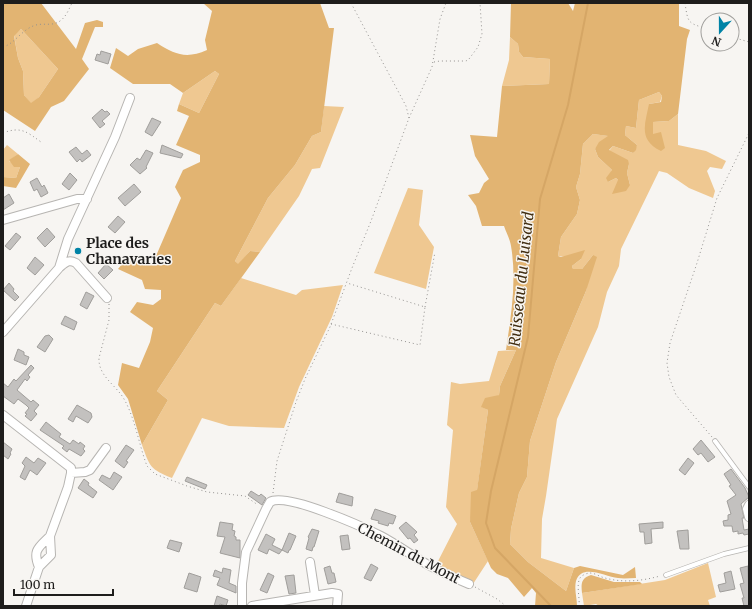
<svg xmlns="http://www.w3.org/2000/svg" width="752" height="609" font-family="Merriweather,serif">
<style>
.green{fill:#efc891}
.forest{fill:#e2b472;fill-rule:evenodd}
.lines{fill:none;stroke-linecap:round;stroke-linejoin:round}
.stream{stroke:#d5a665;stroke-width:2}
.building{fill:#c3c1bf;stroke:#a09e9b}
.service-casing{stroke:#b7b5b2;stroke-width:5.5}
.minor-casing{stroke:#b7b5b2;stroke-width:10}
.path{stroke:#949290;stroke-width:1;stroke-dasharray:1 3;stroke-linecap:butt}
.service{stroke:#fff;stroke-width:4}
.minor{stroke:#fff;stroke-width:8}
.poi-dot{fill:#0083a6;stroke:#f7f5f2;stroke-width:1.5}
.labels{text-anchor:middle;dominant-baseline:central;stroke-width:3;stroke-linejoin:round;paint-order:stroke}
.poi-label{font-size:14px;font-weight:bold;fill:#1e1d1c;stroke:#f7f5f2;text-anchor:start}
.street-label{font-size:14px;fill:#1e1d1c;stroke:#f7f5f2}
.water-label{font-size:15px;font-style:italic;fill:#422e11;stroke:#f7f5f2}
</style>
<rect width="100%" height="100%" fill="#f7f5f2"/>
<!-- green -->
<path class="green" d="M 21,29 L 58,69 L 39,97 L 31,104 L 24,95 L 23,71 L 18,58 L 14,35 Z
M 510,37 L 518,44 L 519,52 L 523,57 L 550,59 L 549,84 L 502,86 L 509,60 Z
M 215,71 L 219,74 L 199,113 L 179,104 L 183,93 Z
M 659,92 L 662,96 L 660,102 L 649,104 L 653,134 L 653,122 L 669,121 L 678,114 L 678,145 L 706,151 L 726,161 L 722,169 L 710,167 L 707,171 L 715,191 L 713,198 L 689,188 L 667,173 L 659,171 L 621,249 L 619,266 L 607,292 L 598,327 L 557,419 L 546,496 L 542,519 L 541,558 L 574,568 L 566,591 L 528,562 L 510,544 L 511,529 L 519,493 L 527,477 L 530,441 L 556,362 L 586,291 L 593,255 L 582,269 L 573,269 L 572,266 L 581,259 L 558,256 L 561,237 L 577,214 L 580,200 L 576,187 L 580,174 L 583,144 L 593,134 L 609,136 L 595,149 L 598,157 L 612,170 L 608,182 L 616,178 L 618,180 L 630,185 L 627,173 L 629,164 L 609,151 L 613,146 L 633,153 L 637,145 L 625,135 L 626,126 L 636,128 L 639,100 Z
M 324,106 L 344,107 L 320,168 L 312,169 L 299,196 L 260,252 L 250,251 L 238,265 L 235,261 L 268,198 L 295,165 L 312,136 L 321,132 Z
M 7,145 L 18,154 L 9,161 L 20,167 L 16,178 L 3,177 L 3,150 Z
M 408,188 L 423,190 L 419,225 L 434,247 L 426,289 L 374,273 Z
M 241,278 L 296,295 L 302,290 L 343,285 L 332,317 L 299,387 L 284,428 L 229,426 L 202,418 L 172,478 C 150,469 150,467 142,445 L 168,400 L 157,391 L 215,303 L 221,306 Z
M 516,350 L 500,386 L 499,395 L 482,407 L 488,410 L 477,491 L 470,522 L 488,561 L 473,584 L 435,567 L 457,524 L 446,507 L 453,430 L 447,425 L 451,382 L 460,384 L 489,381 L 498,351 Z
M 708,563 L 716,597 L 708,600 L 710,606 L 599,606 L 596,604 L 584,606 L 582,593 L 665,580 Z"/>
<!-- forest -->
<path class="forest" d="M 3,3 L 41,3 L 76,49 L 85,23 L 97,20 L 103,22 L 103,27 L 95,27 L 82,59 L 89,69 L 64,101 L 51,107 L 35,131 L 3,110 ZM 21,29 L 58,69 L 39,97 L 31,103 L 24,95 L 23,71 L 18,58 L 14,36 Z
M 203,3 L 320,3 L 329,28 L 334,28 L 321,132 L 312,136 L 295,165 L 268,198 L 235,261 L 238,264 L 250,251 L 260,252 L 221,306 L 215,303 L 157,391 L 168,400 L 142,445 L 128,399 L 118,385 L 122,363 L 139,368 L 150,342 L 153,328 L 130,312 L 137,302 L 153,305 L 161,299 L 161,290 L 145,289 L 142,280 L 118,269 L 126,259 L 153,263 L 181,198 L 175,187 L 183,170 L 200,162 L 200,155 L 176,145 L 189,116 L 177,111 L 179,104 L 199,113 L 219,74 L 215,71 L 183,93 L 170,84 L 133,84 L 110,68 L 116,48 L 128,56 L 138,49 L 157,43 C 175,55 187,59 207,50 L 205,40 L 212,11 Z
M 511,3 L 568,3 L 573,11 L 575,3 L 679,3 L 679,26 L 690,30 L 687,39 L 678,114 L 669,121 L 653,122 L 653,134 L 661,132 L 665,148 L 661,151 C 638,140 645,124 649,104 L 661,102 L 662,96 L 659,92 L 639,100 L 636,128 L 626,126 L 625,135 L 637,145 L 636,150 L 633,153 L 613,146 L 609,150 L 628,160 L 629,164 L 627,173 L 630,185 L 626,191 L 612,194 L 618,180 L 616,178 L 608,182 L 606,178 L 612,170 L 598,157 L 595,149 L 599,142 L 608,136 L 593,134 L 583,144 L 580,174 L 576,187 L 580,200 L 577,214 L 561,237 L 558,256 L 561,257 L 585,250 L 581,259 L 572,266 L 573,269 L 582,269 L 593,255 L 597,257 L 586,291 L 556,362 L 530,441 L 527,477 L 519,493 L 511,529 L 510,544 L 528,562 L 566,591 L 574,568 L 580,566 L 623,575 L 635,567 L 636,578 C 630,578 624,579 618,578 C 605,577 582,563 576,581 C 574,589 577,598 577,606 L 535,606 L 536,593 L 532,588 L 524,597 L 508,578 L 497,574 L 491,568 L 470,522 L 471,492 L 477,490 L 488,410 L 481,407 L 485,398 L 499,395 L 500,386 L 516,350 L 506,350 C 511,316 517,281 511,246 C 510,239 506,232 504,226 L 482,226 L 476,206 L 468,195 L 479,193 L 484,183 L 489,179 L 475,156 L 470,135 L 497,137 L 502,86 L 549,84 L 550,59 L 523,57 L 519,52 L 518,44 L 510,37 Z
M 18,154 L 30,164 L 16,188 L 3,186 L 3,177 L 16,178 L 20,167 L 14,167 L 9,160 Z
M 591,575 L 614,582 L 640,582 L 642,584 L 582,593 C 581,584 581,578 591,575 Z"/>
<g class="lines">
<!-- stream -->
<path class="stream" d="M 551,606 L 495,548 L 486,523 L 491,491 L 528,337 L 540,199 L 568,105 L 588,3"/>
</g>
<!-- building -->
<path class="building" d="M 101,51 L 111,54 L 108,64 L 95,60 L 97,54 L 100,55 Z
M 102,109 L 105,112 L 107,111 L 110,114 L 102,121 L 105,124 L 100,128 L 92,118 Z
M 152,118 L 161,122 L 152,136 L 145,132 Z
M 162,145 L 183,154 L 181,158 L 160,153 Z
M 76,147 L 82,154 L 87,150 L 91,155 L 82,162 L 80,159 L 77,162 L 69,152 Z
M 146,150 L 153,153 L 146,167 L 147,168 L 140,174 L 130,165 L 137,158 L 140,160 Z
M 70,173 L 77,180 L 69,190 L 62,184 Z
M 37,178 L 42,187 L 44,185 L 48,193 L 41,197 L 37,189 L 34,191 L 30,182 Z
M 134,184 L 141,192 L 125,206 L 118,198 Z
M 9,194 L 14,203 L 3,210 L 3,198 Z
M 118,216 L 125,222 L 115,233 L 108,227 Z
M 47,228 L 55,237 L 45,247 L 37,238 Z
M 16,233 L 21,237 L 10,250 L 5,246 Z
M 35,257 L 44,265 L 35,275 L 27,268 Z
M 106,264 L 113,270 L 104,279 L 98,273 Z
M 9,283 L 14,289 L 13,291 L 19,297 L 15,301 L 3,290 Z
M 86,292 L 94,296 L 87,309 L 80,305 Z
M 65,316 L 77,322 L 74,330 L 61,324 Z
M 49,335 L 53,339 L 45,352 L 37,347 L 45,336 Z
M 18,349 L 24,352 L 24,355 L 29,357 L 26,365 L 14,360 Z
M 31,365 L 34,368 L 28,375 L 30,377 L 27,381 L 25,379 L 17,390 L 31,402 L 33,400 L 39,405 L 34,411 L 37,414 L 31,421 L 25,416 L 27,414 L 25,413 L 29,408 L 26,405 L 18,399 L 14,404 L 3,396 L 3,383 L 8,387 L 14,379 L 16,381 Z
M 77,405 L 91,413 L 92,417 L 88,423 L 76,416 L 73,422 L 68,419 Z
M 46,422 L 61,434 L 59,437 L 70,444 L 73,440 L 79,444 L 80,442 L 85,446 L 83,449 L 85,451 L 81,456 L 69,449 L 67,452 L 62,448 L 64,446 L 40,430 Z
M 701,440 L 715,457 L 708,462 L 701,453 L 698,455 L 693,449 Z
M 3,442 L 12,449 L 10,453 L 11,454 L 8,459 L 3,455 Z
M 126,445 L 134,450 L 126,461 L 128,462 L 124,468 L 115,461 Z
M 26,457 L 34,463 L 38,458 L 46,463 L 37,475 L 30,470 L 25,480 L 20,477 L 25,466 L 22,463 Z
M 688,458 L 694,463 L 685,475 L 679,470 Z
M 731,469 L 745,488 L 749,497 L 741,504 L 744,518 L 742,518 L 744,530 L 749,529 L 749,534 L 744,535 L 743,533 L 738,534 L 738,531 L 733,532 L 732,526 L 724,526 L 723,521 L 728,520 L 728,515 L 731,514 L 727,501 L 736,495 L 729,486 L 731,485 L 724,474 Z
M 114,472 L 122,477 L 113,490 L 99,480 L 102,475 L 110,479 Z
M 187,477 L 207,485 L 205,489 L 185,481 Z
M 84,479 L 89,483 L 88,485 L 97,492 L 93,498 L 78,488 Z
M 251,491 L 259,496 L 261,494 L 266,498 L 262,505 L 248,495 Z
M 339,493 L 353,497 L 352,506 L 336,502 Z
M 375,509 L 396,516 L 393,524 L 389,523 L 388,526 L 378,523 L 379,521 L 371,519 Z
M 220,522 L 233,524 L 232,530 L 235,531 L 234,536 L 236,537 L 236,540 L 240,540 L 240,558 L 220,553 L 225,537 L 217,536 Z
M 406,522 L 417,532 L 414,535 L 418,540 L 414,543 L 410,538 L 408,539 L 399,528 Z
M 663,522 L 663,528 L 651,529 L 652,543 L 645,544 L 644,532 L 640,532 L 639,524 Z
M 312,529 L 319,531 L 314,547 L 313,547 L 312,551 L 306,549 L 309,538 L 308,537 Z
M 688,530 L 689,549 L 680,549 L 677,531 Z
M 289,533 L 296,536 L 290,550 L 289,550 L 288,553 L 282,550 Z
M 266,534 L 275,539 L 272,545 L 282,550 L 279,554 L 269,549 L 267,554 L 258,550 Z
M 348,535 L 350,549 L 342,550 L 340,536 Z
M 170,540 L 182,543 L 179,552 L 167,548 Z
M 371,564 L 378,568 L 371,581 L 364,578 Z
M 330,566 L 332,573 L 334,573 L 336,582 L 328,584 L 324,568 Z
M 748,566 L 749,606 L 744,606 L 742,598 L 744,598 L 740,584 L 744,583 L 740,568 Z
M 223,568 L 231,570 L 229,583 L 236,586 L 236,593 L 217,585 L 220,578 L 213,576 L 215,570 L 222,573 Z
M 731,571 L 735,589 L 720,592 L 718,585 L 726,583 L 724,573 Z
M 189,573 L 201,577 L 197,592 L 184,588 Z
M 268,573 L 274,576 L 267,593 L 260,590 Z
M 294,575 L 296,593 L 289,594 L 285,576 Z
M 217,596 L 228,600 L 226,606 L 220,604 L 219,606 L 214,606 Z"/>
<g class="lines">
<!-- service casing -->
<g class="service-casing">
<path id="service" d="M 715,441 L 749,487
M 666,575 L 724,554 L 749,548"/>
</g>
<!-- minor casing -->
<g class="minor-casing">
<path id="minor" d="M 3,220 L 77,199 L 87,199
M 60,267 C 66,262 69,259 76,263 L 107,298
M 3,332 L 59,268 L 68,239 L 115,137 L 130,98
M 3,415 L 71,468 L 71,473 L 68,487 L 50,536 L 51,555 L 39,567 L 26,606
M 71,473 L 85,472 L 90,470 L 106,448
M 749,505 L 747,509 L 749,517
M 310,562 L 315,595
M 39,567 C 32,550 39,547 50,536
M 242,606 L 242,583 L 246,552 L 266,509 L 270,502 C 286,492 363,527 381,536 C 398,545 414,557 430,566 C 443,573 456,579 469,584
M 252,606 L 332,593 L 338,594 L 337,606"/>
</g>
<!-- path -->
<path class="path" d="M 685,3 C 688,24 688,23 708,29
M 732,37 L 749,42
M 3,47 C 14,44 21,31 33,26 C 42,22 52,27 60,21 C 66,17 69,9 72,3
M 434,62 L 440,61 L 466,61 L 469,59 L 478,47 L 482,34 L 480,3
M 3,115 L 4,116 L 3,120
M 409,118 L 432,67 L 440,19 L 446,3
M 3,133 C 21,126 27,132 41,142
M 109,304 L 109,320 L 99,358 C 98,376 116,385 124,399 C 135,418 139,445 147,466 L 155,474 L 187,486 L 207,492 L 245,496 L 258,505
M 425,307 L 435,252
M 331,324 L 420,345 L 425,307 L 347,283
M 712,437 L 676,395 L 669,377 L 667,363 L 670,343 L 697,263 L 717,198 L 749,133
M 273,493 L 277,461 L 296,402 L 305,379 L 330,327 L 352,268 L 371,221 L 409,118 L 406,106 L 351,3
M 475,587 L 497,599 L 506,606
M 579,606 C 580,598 576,585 580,578 C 582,575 587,573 590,573 C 595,573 600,577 605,578 C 623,583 642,581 660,576"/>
<!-- service -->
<use href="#service" class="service"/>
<!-- minor -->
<use href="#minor" class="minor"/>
</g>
<!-- markers -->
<circle class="poi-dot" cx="78" cy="251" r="4"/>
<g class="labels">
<!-- poi labels -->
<g class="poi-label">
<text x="86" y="243">Place des<tspan x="86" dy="16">Chanavaries</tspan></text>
</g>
<!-- street labels -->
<g class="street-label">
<text transform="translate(409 553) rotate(28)">Chemin du Mont</text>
</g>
<!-- water labels -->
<g class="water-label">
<text transform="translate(521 279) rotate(-84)">Ruisseau du Luisard</text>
</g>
</g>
<!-- border -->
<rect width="752" height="609" fill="none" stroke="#1e1d1c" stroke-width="8"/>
<!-- north arrow -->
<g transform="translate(720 32) rotate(201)"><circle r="19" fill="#f7f5f2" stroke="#a09f9c"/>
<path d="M0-3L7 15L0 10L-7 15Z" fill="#0083a6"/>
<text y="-6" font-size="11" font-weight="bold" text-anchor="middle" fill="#1e1d1c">N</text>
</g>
<!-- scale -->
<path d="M14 589v6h99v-6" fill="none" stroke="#1e1d1c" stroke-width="2"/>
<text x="20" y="589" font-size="12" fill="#1e1d1c" stroke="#f7f5f2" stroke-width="3" paint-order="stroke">100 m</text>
</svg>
